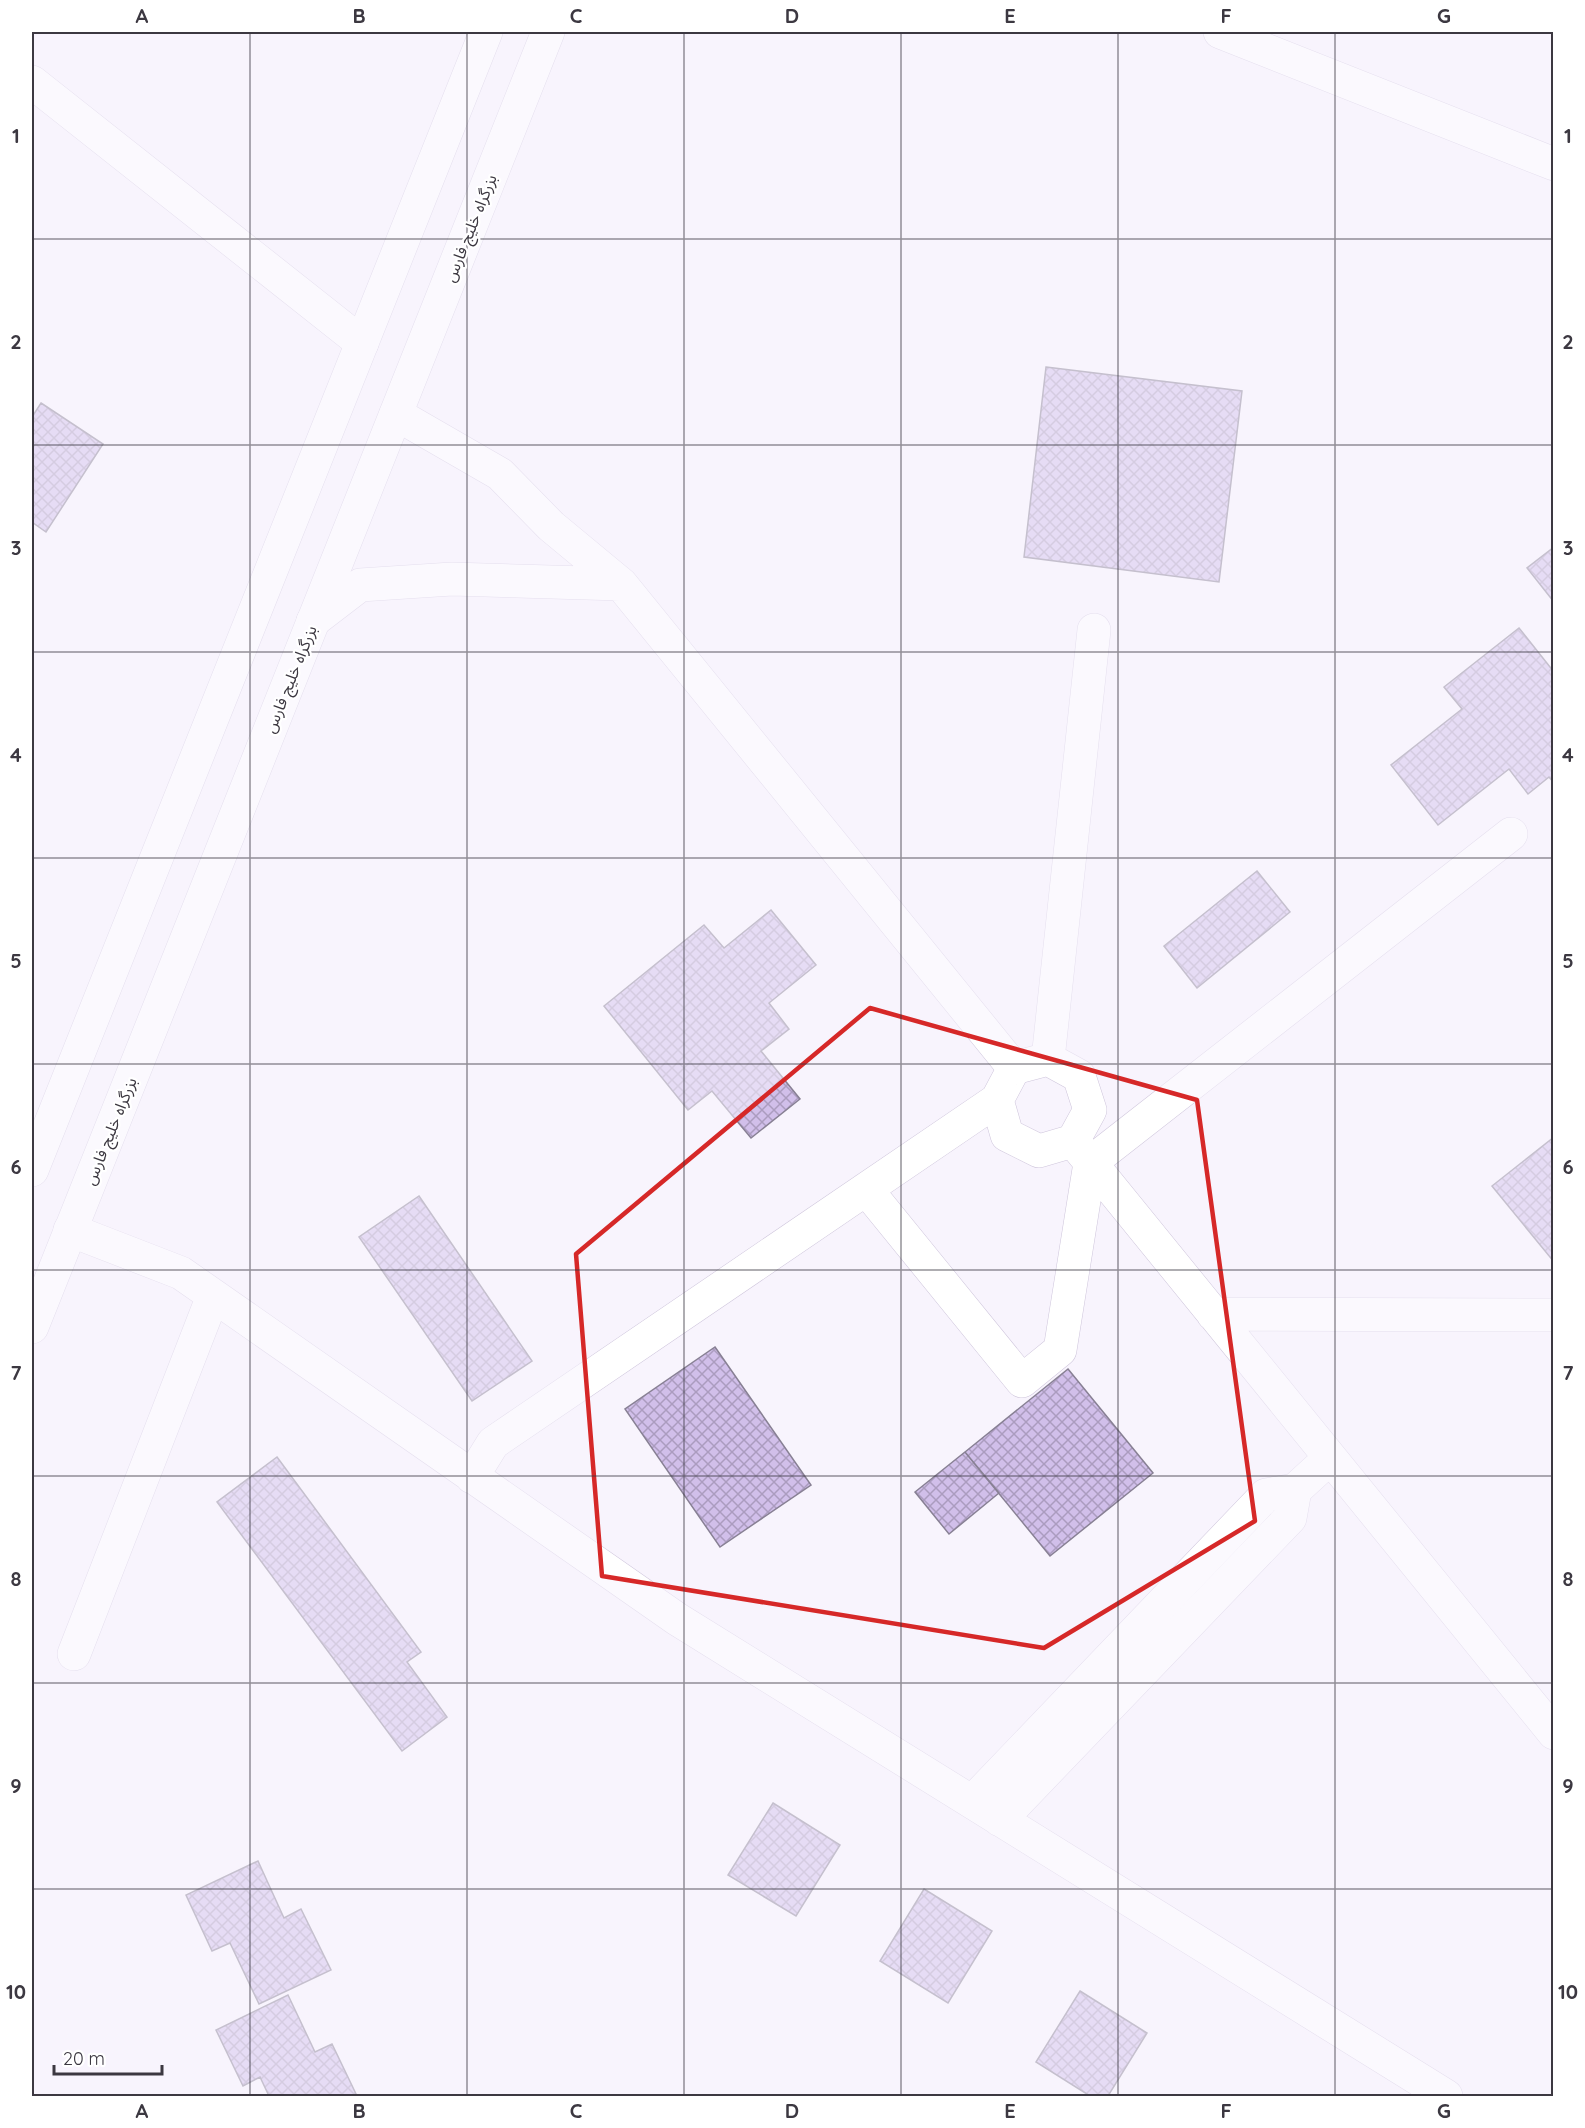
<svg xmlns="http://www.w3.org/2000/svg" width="1585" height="2128" font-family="Quicksand,'Noto Sans Arabic',sans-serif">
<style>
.building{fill:url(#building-cross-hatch);stroke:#888094;stroke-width:1.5}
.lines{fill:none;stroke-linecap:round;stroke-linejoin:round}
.minor-casing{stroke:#cfc6dc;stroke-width:34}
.highway-casing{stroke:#cfc6dc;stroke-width:34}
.minor{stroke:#fff;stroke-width:33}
.highway{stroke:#fff;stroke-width:33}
.marked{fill:none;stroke:#d62828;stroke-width:4.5;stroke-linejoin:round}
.grid{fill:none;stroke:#3c3841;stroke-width:1.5;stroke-opacity:0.55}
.labels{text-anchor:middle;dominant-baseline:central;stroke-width:4.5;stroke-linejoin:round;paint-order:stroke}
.street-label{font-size:16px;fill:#3c3841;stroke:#fff}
.neatline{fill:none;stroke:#3c3841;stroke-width:2}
.grid-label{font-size:20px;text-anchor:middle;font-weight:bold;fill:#3c3841}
</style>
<defs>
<pattern id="building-cross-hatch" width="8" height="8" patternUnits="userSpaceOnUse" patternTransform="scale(1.5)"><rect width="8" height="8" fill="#d1bfea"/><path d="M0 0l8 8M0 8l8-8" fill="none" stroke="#ab9cbf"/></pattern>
</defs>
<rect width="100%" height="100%" fill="#f8f4fd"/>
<!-- building -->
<path class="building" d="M 1046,367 L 1242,391 L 1219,582 L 1024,557 Z
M 41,403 L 103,444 L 46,532 L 32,522 L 32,417 Z
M 1554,547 L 1554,602 L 1527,568 Z
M 1519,628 L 1554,672 L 1554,783 L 1549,777 L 1528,794 L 1509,769 L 1438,825 L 1391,765 L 1462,709 L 1444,687 Z
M 1257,871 L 1290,912 L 1197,988 L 1164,946 Z
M 771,910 L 816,965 L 769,1003 L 789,1029 L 761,1051 L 800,1099 L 751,1138 L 712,1091 L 688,1110 L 604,1006 L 704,925 L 724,948 Z
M 1554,1137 L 1554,1262 L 1492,1186 Z
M 419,1196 L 532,1361 L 472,1401 L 359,1237 Z
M 715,1347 L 811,1485 L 720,1547 L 625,1409 Z
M 1068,1369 L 1153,1473 L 1050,1556 L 965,1452 Z
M 965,1452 L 999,1493 L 949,1534 L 915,1492 Z
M 277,1457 L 421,1652 L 407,1662 L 447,1717 L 402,1751 L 217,1502 Z
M 773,1803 L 840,1845 L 796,1916 L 728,1875 Z
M 258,1861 L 284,1918 L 301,1909 L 331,1970 L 259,2004 L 230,1943 L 212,1951 L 186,1895 Z
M 924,1889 L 992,1931 L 948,2003 L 880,1961 Z
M 1080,1991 L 1147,2033 L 1108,2096 L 1090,2096 L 1036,2062 Z
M 288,1995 L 315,2052 L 332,2044 L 357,2096 L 269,2096 L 260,2077 L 243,2086 L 216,2030 Z"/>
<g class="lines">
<!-- minor casing -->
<g class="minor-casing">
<path id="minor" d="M 1220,32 L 1554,164
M 32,82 L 362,343
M 396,414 L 500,474 L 551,526 L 621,584 L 1014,1068
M 313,621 L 360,585 L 452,579 L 621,584
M 1048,1059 L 1094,630
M 1048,1059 L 1079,1076 L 1090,1110 L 1073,1141 L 1039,1151 L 1007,1135 L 997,1100 L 1014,1068 Z
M 1073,1141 L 1554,1733
M 866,1189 L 1022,1381 L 1060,1350 L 1090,1163 L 1511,834
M 70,1230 L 181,1273 L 677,1619 L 1446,2096
M 1213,1314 L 1554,1315
M 472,1477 L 493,1443 L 997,1100
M 74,1654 L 213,1296
M 972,1802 L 1266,1495 L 1295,1490 L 1330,1458
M 1000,1820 L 1290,1518 L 1295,1490"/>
</g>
<!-- highway casing -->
<g class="highway-casing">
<path id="highway" d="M 32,1170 L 486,32
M 32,1327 L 548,32"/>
</g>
<!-- minor -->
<use href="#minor" class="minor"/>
<!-- highway -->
<use href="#highway" class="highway"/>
</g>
<!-- marked area -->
<path d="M0 0H1585V2128H0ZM 870,1008 L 1197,1100 L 1255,1521 L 1044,1648 L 602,1576 L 576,1254 Z" fill="#f8f4fd" fill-opacity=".55" fill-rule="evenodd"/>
<path class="marked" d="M 870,1008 L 1197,1100 L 1255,1521 L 1044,1648 L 602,1576 L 576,1254 Z"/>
<!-- grid -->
<path class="grid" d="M 250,32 L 250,2096M 467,32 L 467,2096M 684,32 L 684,2096M 901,32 L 901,2096M 1118,32 L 1118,2096M 1335,32 L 1335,2096M 32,239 L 1554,239M 32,445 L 1554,445M 32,652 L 1554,652M 32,858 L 1554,858M 32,1064 L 1554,1064M 32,1270 L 1554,1270M 32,1476 L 1554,1476M 32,1683 L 1554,1683M 32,1889 L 1554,1889"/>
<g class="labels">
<!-- street labels -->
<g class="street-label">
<text transform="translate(470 228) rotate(-68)">بزرگراه خلیج فارس</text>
<text transform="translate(290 679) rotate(-68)">بزرگراه خلیج فارس</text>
<text transform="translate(110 1131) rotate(-68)">بزرگراه خلیج فارس</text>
</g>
</g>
<!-- border -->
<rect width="1585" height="2128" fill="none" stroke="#ffffff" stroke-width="66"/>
<!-- scale -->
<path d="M54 2065v9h108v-9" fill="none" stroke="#3c3841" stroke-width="3"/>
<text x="63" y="2065" font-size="18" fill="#3c3841" stroke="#ffffff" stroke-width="4.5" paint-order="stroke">20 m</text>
<rect x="33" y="33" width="1519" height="2062" class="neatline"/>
<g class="grid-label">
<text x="142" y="23">A</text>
<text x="359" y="23">B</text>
<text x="576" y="23">C</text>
<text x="792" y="23">D</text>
<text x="1010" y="23">E</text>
<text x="1226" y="23">F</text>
<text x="1444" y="23">G</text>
<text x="16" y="143">1</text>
<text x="1568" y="143">1</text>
<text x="16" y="349">2</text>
<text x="1568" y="349">2</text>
<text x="16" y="555">3</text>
<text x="1568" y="555">3</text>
<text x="16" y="762">4</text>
<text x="1568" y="762">4</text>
<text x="16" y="968">5</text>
<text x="1568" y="968">5</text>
<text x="16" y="1174">6</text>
<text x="1568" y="1174">6</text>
<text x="16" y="1380">7</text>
<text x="1568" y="1380">7</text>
<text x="16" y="1586">8</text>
<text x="1568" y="1586">8</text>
<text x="16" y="1793">9</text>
<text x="1568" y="1793">9</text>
<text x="16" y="1999">10</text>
<text x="1568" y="1999">10</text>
<text x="142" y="2118">A</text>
<text x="359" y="2118">B</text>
<text x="576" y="2118">C</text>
<text x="792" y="2118">D</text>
<text x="1010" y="2118">E</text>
<text x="1226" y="2118">F</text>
<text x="1444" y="2118">G</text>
</g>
</svg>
